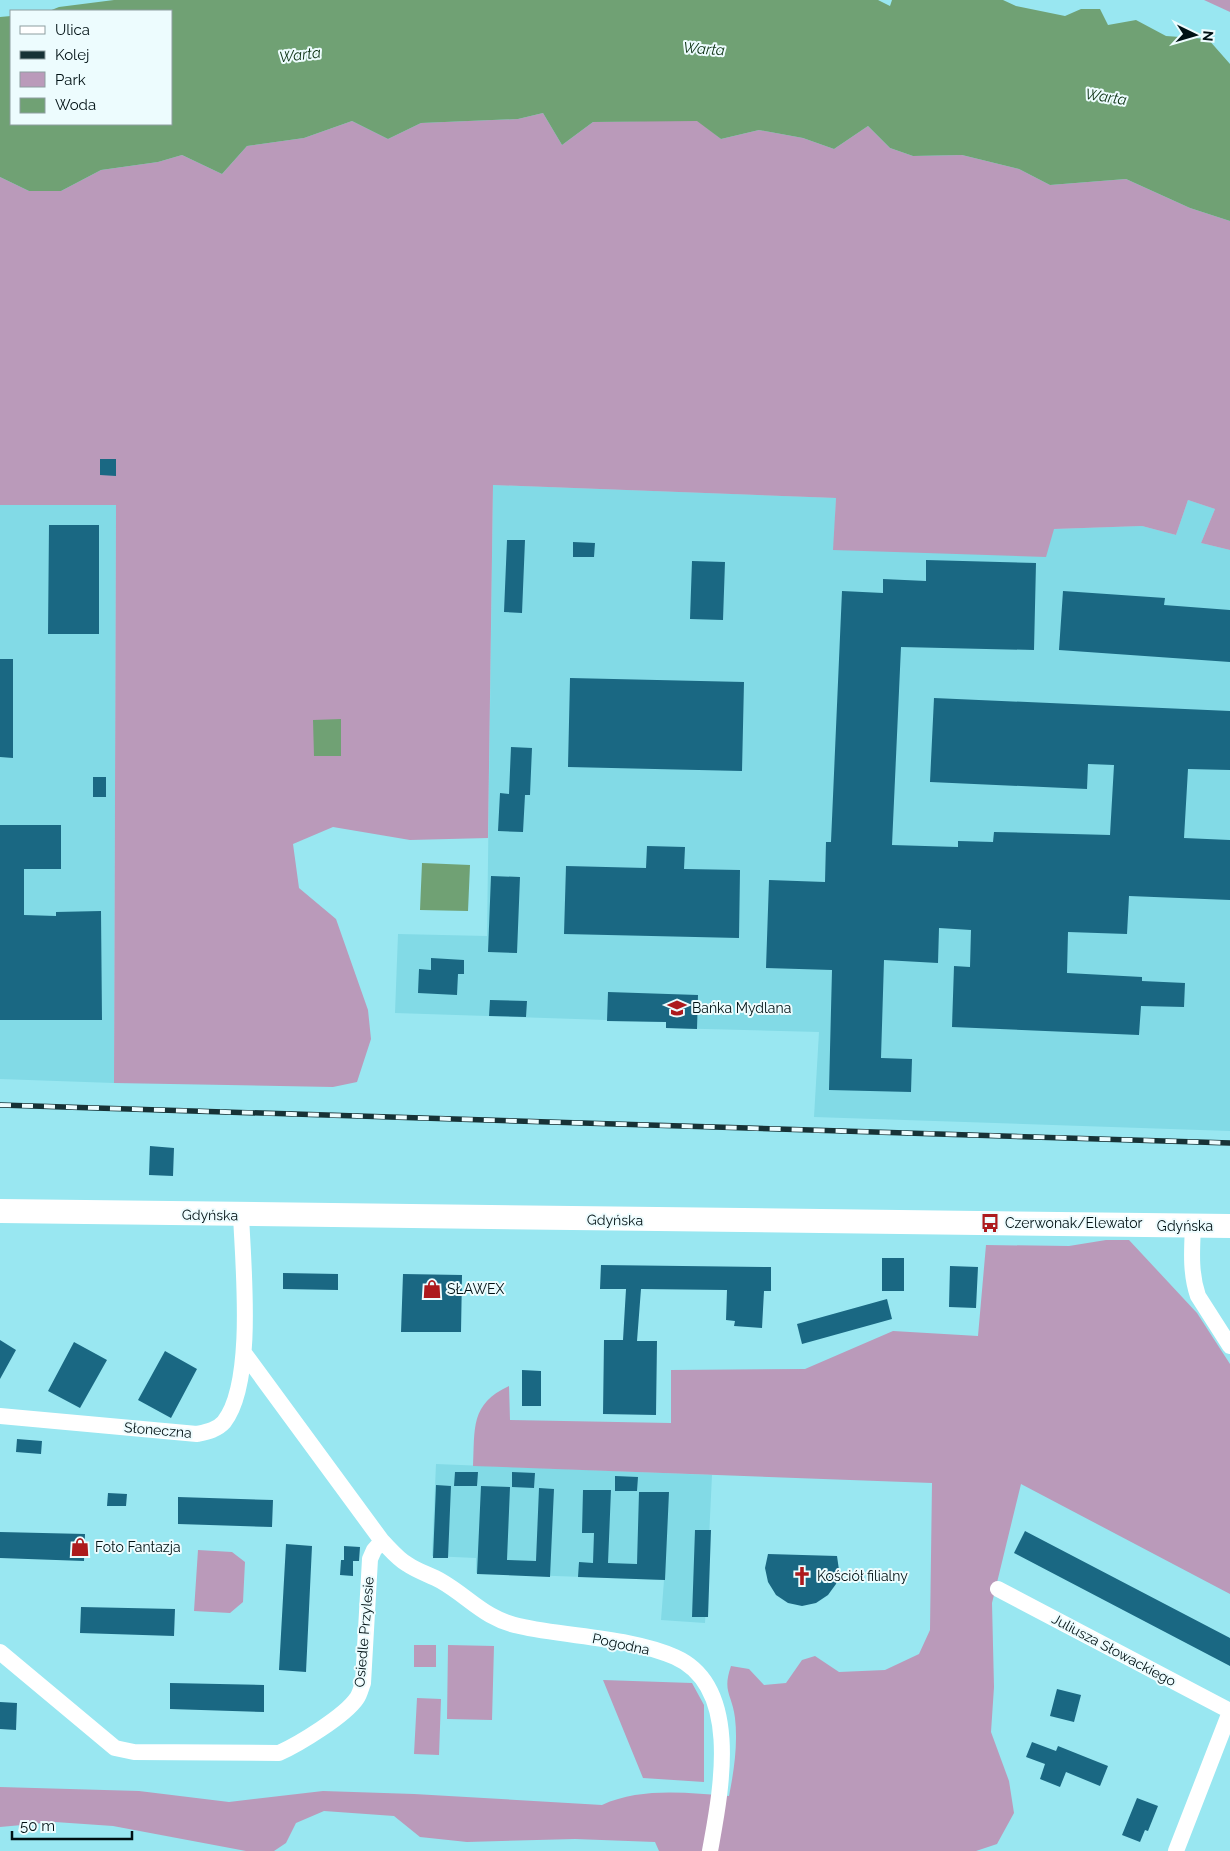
<svg xmlns="http://www.w3.org/2000/svg" width="1230" height="1851" font-family="Raleway,sans-serif">
<style>
.built{fill:#82dae6}
.green{fill:#ba9aba}
.water{fill:#70a174}
.building{fill:#1a6883}
.lines{fill:none;stroke-linecap:round;stroke-linejoin:round}
.street{stroke:#fff;stroke-width:16}
.secondary{stroke:#fff;stroke-width:24}
.rail-casing{stroke:#173236;stroke-width:5.5}
.rail{stroke:#edfcfe;stroke-width:4;stroke-dasharray:11;stroke-linecap:butt}
.labels{text-anchor:middle;dominant-baseline:central;stroke-width:4;stroke-linejoin:round;paint-order:stroke}
.poi-label{font-size:14px;fill:#001114;stroke:#edfcfe;text-anchor:start}
.street-label{font-size:14px;fill:#001114;stroke:#edfcfe}
.water-label{font-size:15px;font-style:italic;fill:#0d3213;stroke:#edfcfe}
</style>
<rect width="100%" height="100%" fill="#99e7f1"/>
<!-- built -->
<path class="built" d="M 493,485 L 836,498 L 834,550 L 1053,529 L 1142,526 L 1176,535 L 1188,500 L 1215,509 L 1201,543 L 1230,550 L 1230,1131 L 814,1117 L 819,1032 L 666,1028 L 666,1022 L 395,1013 L 398,934 L 487,936 Z
M 0,505 L 116,505 L 114,1083 L 0,1079 Z
M 436,1464 L 712,1475 L 705,1623 L 661,1620 L 664,1580 L 476,1573 L 476,1558 L 432,1556 Z"/>
<!-- green -->
<path class="green" d="M 1204,0 L 1230,0 L 1230,12 Z
M 543,113 L 562,145 L 593,122 L 697,120 L 721,139 L 759,130 L 803,138 L 834,149 L 868,126 L 890,148 L 913,156 L 962,155 L 1019,169 L 1050,185 L 1126,179 L 1190,208 L 1230,221 L 1230,550 L 1201,543 L 1215,509 L 1188,500 L 1176,535 L 1142,526 L 1054,529 L 1046,557 L 833,550 L 836,498 L 493,485 L 488,838 L 410,840 L 333,827 L 293,844 L 299,888 L 336,919 L 368,1010 L 371,1039 L 357,1082 L 333,1087 L 114,1083 L 116,505 L 0,505 L 0,177 L 29,191 L 61,191 L 101,170 L 158,162 L 182,155 L 222,174 L 247,146 L 304,138 L 352,121 L 388,139 L 421,123 L 518,119 Z
M 1106,1240 L 1129,1240 L 1197,1313 L 1230,1364 L 1230,1594 L 1021,1484 L 992,1603 L 994,1687 L 991,1732 L 1009,1781 L 1014,1813 L 997,1844 L 976,1851 L 659,1851 L 655,1842 L 575,1839 L 467,1842 L 420,1837 L 394,1816 L 324,1811 L 296,1823 L 286,1843 L 274,1851 L 246,1851 L 113,1826 L 55,1822 L 0,1827 L 0,1787 L 139,1791 L 229,1802 L 323,1791 L 414,1794 L 602,1805 C 641,1787 688,1793 729,1796 C 734,1771 738,1744 735,1718 C 732,1694 722,1692 731,1666 L 749,1669 L 764,1685 L 786,1683 L 802,1660 L 815,1656 L 839,1672 L 885,1670 L 919,1654 L 930,1630 L 932,1483 L 473,1466 C 475,1428 470,1404 509,1386 L 510,1420 L 671,1423 L 671,1370 L 805,1369 L 893,1331 L 978,1336 L 986,1245 L 1069,1246 Z
M 198,1550 L 232,1552 L 245,1562 L 243,1602 L 230,1613 L 194,1611 Z
M 414,1645 L 436,1645 L 436,1667 L 414,1667 Z
M 448,1645 L 494,1646 L 492,1720 L 447,1719 Z
M 603,1680 L 692,1683 L 704,1705 L 704,1782 L 643,1778 Z
M 417,1698 L 441,1699 L 439,1755 L 414,1754 Z"/>
<!-- water -->
<path class="water" d="M 114,0 L 878,0 L 890,6 L 892,0 L 1003,0 L 1016,6 L 1065,16 L 1081,9 L 1100,9 L 1108,25 L 1136,20 L 1166,36 L 1208,39 L 1230,64 L 1230,221 L 1190,208 L 1126,179 L 1050,185 L 1019,169 L 962,155 L 913,156 L 890,148 L 868,126 L 834,149 L 803,138 L 759,130 L 721,139 L 697,121 L 593,122 L 562,145 L 543,113 L 518,119 L 421,123 L 388,139 L 352,121 L 304,138 L 247,146 L 222,174 L 182,155 L 158,162 L 101,170 L 61,191 L 29,191 L 0,177 L 0,17 L 11,16 L 11,124 L 171,124 L 171,11 L 49,11 L 59,7 Z
M 341,719 L 341,756 L 314,756 L 313,720 Z
M 422,863 L 470,865 L 468,911 L 420,910 Z"/>
<!-- building -->
<path class="building" d="M 100,459 L 116,459 L 116,476 L 100,475 Z
M 49,525 L 99,525 L 99,634 L 48,634 Z
M 507,540 L 525,540 L 522,613 L 504,612 Z
M 573,542 L 595,543 L 594,557 L 573,557 Z
M 926,560 L 1036,563 L 1034,650 L 901,647 L 892,845 L 958,847 L 958,841 L 993,842 L 994,832 L 1110,835 L 1114,765 L 1088,764 L 1087,789 L 930,782 L 934,698 L 1230,711 L 1230,770 L 1188,769 L 1184,838 L 1230,840 L 1230,900 L 1129,896 L 1127,934 L 1068,932 L 1067,973 L 1142,977 L 1142,981 L 1185,983 L 1184,1007 L 1141,1006 L 1139,1035 L 952,1027 L 954,966 L 970,967 L 971,930 L 939,928 L 938,963 L 884,960 L 881,1058 L 912,1059 L 911,1092 L 829,1090 L 832,970 L 766,968 L 769,880 L 825,882 L 826,842 L 831,842 L 842,591 L 883,593 L 883,579 L 926,581 Z
M 692,561 L 725,562 L 723,620 L 690,619 Z
M 1063,591 L 1165,598 L 1164,605 L 1230,610 L 1230,662 L 1059,650 Z
M 0,659 L 13,659 L 13,758 L 0,757 Z
M 570,678 L 744,682 L 742,771 L 568,767 Z
M 511,747 L 532,748 L 530,795 L 525,795 L 523,832 L 498,831 L 500,793 L 509,794 Z
M 93,777 L 106,777 L 106,797 L 93,797 Z
M 0,825 L 61,825 L 61,869 L 24,869 L 24,915 L 56,916 L 56,912 L 101,911 L 102,1020 L 0,1020 Z
M 647,846 L 685,847 L 684,869 L 740,870 L 739,938 L 564,934 L 566,866 L 646,868 Z
M 491,876 L 520,877 L 517,953 L 488,952 Z
M 431,958 L 464,960 L 464,974 L 458,974 L 457,995 L 418,993 L 419,969 L 431,970 Z
M 608,992 L 698,995 L 697,1029 L 666,1028 L 666,1022 L 607,1021 Z
M 490,1000 L 527,1001 L 526,1017 L 489,1016 Z
M 150,1146 L 174,1148 L 173,1176 L 149,1175 Z
M 882,1258 L 904,1258 L 904,1291 L 882,1291 Z
M 601,1265 L 771,1267 L 771,1291 L 764,1291 L 762,1328 L 734,1326 L 735,1321 L 726,1320 L 727,1290 L 641,1289 L 637,1341 L 657,1341 L 656,1415 L 603,1414 L 604,1340 L 623,1340 L 626,1289 L 600,1289 Z
M 950,1266 L 978,1267 L 976,1308 L 949,1307 Z
M 283,1273 L 338,1274 L 338,1290 L 283,1289 Z
M 403,1274 L 462,1275 L 461,1332 L 401,1332 Z
M 887,1299 L 892,1319 L 802,1344 L 797,1324 Z
M 0,1340 L 16,1350 L 0,1379 Z
M 74,1342 L 107,1360 L 80,1408 L 48,1391 Z
M 165,1351 L 197,1369 L 171,1418 L 138,1400 Z
M 522,1370 L 541,1371 L 541,1406 L 522,1406 Z
M 17,1439 L 42,1441 L 41,1454 L 16,1452 Z
M 455,1472 L 478,1472 L 477,1486 L 454,1486 Z
M 512,1472 L 535,1473 L 534,1488 L 512,1487 Z
M 615,1476 L 638,1477 L 637,1491 L 615,1491 Z
M 436,1485 L 451,1486 L 448,1558 L 433,1558 Z
M 481,1486 L 510,1487 L 507,1560 L 536,1561 L 539,1488 L 554,1489 L 550,1577 L 477,1574 Z
M 583,1490 L 611,1490 L 608,1563 L 637,1564 L 639,1492 L 669,1492 L 665,1580 L 578,1577 L 579,1562 L 593,1563 L 594,1533 L 582,1533 Z
M 108,1493 L 127,1494 L 126,1506 L 107,1506 Z
M 178,1497 L 273,1500 L 272,1527 L 178,1524 Z
M 695,1530 L 711,1530 L 708,1617 L 692,1617 Z
M 1025,1531 L 1230,1638 L 1230,1666 L 1014,1553 Z
M 0,1532 L 85,1534 L 84,1561 L 0,1558 Z
M 286,1544 L 312,1546 L 306,1672 L 279,1670 Z
M 344,1546 L 360,1547 L 359,1561 L 353,1561 L 353,1576 L 340,1575 L 341,1560 L 344,1560 Z
M 768,1554 L 837,1556 L 839,1570 L 836,1584 L 828,1595 L 816,1603 L 802,1606 L 788,1603 L 776,1595 L 768,1582 L 765,1568 Z
M 81,1607 L 175,1609 L 174,1636 L 80,1633 Z
M 170,1683 L 264,1685 L 264,1712 L 170,1709 Z
M 1057,1689 L 1081,1695 L 1074,1722 L 1050,1716 Z
M 0,1702 L 17,1703 L 16,1730 L 0,1729 Z
M 1032,1742 L 1056,1751 L 1058,1746 L 1108,1766 L 1100,1786 L 1066,1772 L 1060,1787 L 1040,1779 L 1045,1764 L 1026,1757 Z
M 1137,1798 L 1158,1806 L 1148,1831 L 1145,1830 L 1140,1842 L 1122,1835 Z"/>
<g class="lines">
<!-- street -->
<path class="street" d="M 1193,1226 C 1192,1249 1190,1273 1198,1296 L 1230,1346
M 244,1353 L 382,1541 C 390,1549 398,1559 407,1564 C 417,1571 430,1575 441,1581 C 469,1597 485,1619 519,1626 C 567,1637 630,1637 675,1657 C 743,1687 720,1795 710,1851
M 0,1416 L 197,1434 C 206,1432 217,1430 224,1422 C 255,1383 243,1265 241,1215
M 998,1589 L 1230,1711
M 0,1652 L 115,1748 L 134,1752 L 279,1753 C 299,1744 345,1716 357,1698 C 360,1694 361,1688 363,1683 L 370,1559 L 374,1550 L 382,1541
M 1176,1851 L 1230,1712"/>
<!-- secondary -->
<path class="secondary" d="M 0,1211 L 1230,1226"/>
<!-- rail casing -->
<g class="rail-casing">
<path id="rail" d="M 0,1105 L 1230,1143"/>
</g>
<!-- rail -->
<use href="#rail" class="rail"/>
</g>
<!-- icons -->
<defs>
<g id="school-bare" transform="scale(1.5)"><path d="M0-5L7-2L0 1L-7-2ZM-4 1L0 2.5L4 1V4Q0 6-4 4Z" fill="#ad1a1d" stroke="#edfcfe" stroke-width="2.5" paint-order="stroke"/></g>
<g id="bus-bare" transform="scale(1.5)"><path d="M-5-6H5V4H4V6H2V4H-2V6H-4V4H-5ZM-3.5-4V0h7V-4ZM-3.5 1.2v1.5H-2V1.2ZM2 1.2v1.5H3.5V1.2Z" fill="#ad1a1d" stroke="#edfcfe" stroke-width="2.5" paint-order="stroke"/></g>
<g id="shop-bare" transform="scale(1.5)"><path d="M-5-2.5h2.3a2.7 3.5 0 0 1 5.4 0H5L5.5 6h-11ZM-1.5-2.5h3a1.5 2.3 0 0 0-3 0Z" fill="#ad1a1d" stroke="#edfcfe" stroke-width="2.5" paint-order="stroke"/></g>
<g id="church-bare" transform="scale(1.5)"><path d="M-1.2-6h2.4v3.5h3.3v2.4h-3.3V6h-2.4V-.1h-3.3v-2.4h3.3Z" fill="#ad1a1d" stroke="#edfcfe" stroke-width="2.5" paint-order="stroke"/></g>
</defs>
<g fill-rule="evenodd">
<use href="#school-bare" x="677" y="1008"/>
<use href="#bus-bare" x="990" y="1223"/>
<use href="#shop-bare" x="432" y="1289"/>
<use href="#shop-bare" x="80" y="1547"/>
<use href="#church-bare" x="802" y="1576"/>
</g>
<g class="labels">
<!-- poi labels -->
<g class="poi-label">
<text x="692" y="1008">Bańka Mydlana</text>
<text x="1005" y="1223">Czerwonak/Elewator</text>
<text x="447" y="1289">SŁAWEX</text>
<text x="95" y="1547">Foto Fantazja</text>
<text x="817" y="1576">Kościół filialny</text>
</g>
<!-- street labels -->
<g class="street-label">
<text transform="translate(210 1215) rotate(1)">Gdyńska</text>
<text transform="translate(615 1220) rotate(1)">Gdyńska</text>
<text x="1185" y="1226">Gdyńska</text>
<text transform="translate(158 1430) rotate(5)">Słoneczna</text>
<text transform="translate(364 1632) rotate(-85)">Osiedle Przylesie</text>
<text transform="translate(621 1644) rotate(12)">Pogodna</text>
<text transform="translate(1114 1650) rotate(28)">Juliusza Słowackiego</text>
</g>
<!-- water labels -->
<g class="water-label">
<text transform="translate(704 49) rotate(4)">Warta</text>
<text transform="translate(300 55) rotate(-7)">Warta</text>
<text transform="translate(1106 97) rotate(9)">Warta</text>
</g>
</g>
<!-- legend -->
<rect x="10" y="10" width="162" height="115" fill="#edfcfe" stroke="#8e9ea0"/>
<rect x="20" y="26" width="25" height="8" fill="#ffffff" stroke="#8e9ea0"/>
<text x="55" y="35" font-size="15" fill="#001114">Ulica</text>
<rect x="20" y="51" width="25" height="8" fill="#173236" stroke="#8e9ea0"/>
<text x="55" y="60" font-size="15" fill="#001114">Kolej</text>
<rect x="20" y="72" width="25" height="15" fill="#ba9aba" stroke="#8e9ea0"/>
<text x="55" y="85" font-size="15" fill="#001114">Park</text>
<rect x="20" y="98" width="25" height="15" fill="#70a174" stroke="#8e9ea0"/>
<text x="55" y="110" font-size="15" fill="#001114">Woda</text>
<!-- north arrow -->
<g transform="translate(1195 35) rotate(95)" stroke="#edfcfe" stroke-width="4" paint-order="stroke">
<path d="M0-4L9 19L0 12L-9 19Z" fill="#001114"/>
<text y="-8" font-size="14" font-weight="bold" text-anchor="middle" fill="#001114">N</text>
</g>
<!-- scale -->
<path d="M12 1831v8h120v-8" fill="none" stroke="#001114" stroke-width="2.5"/>
<text x="20" y="1831" font-size="15" fill="#001114" stroke="#edfcfe" stroke-width="4" paint-order="stroke">50 m</text>
</svg>
